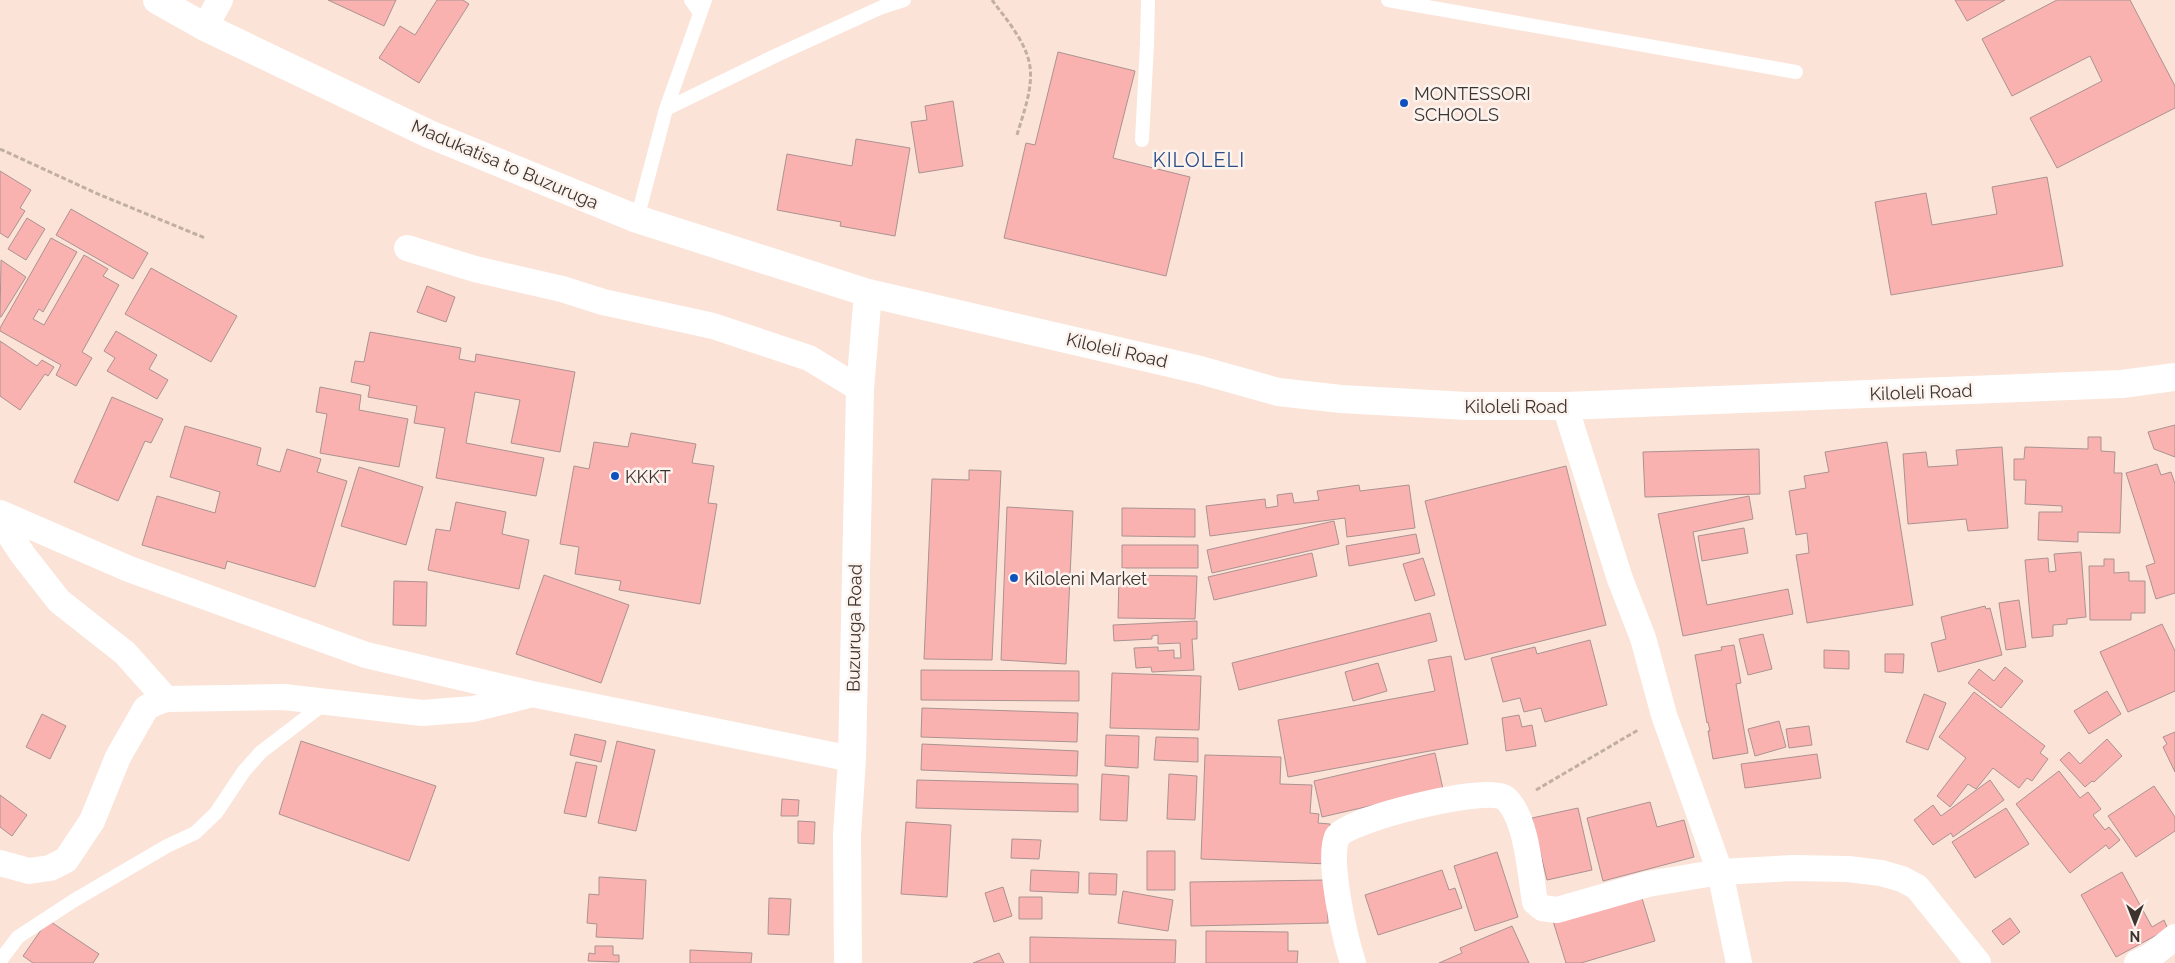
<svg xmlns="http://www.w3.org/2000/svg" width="2175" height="963" font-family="Raleway,sans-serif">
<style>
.building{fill:#fab2b1;stroke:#ab9291}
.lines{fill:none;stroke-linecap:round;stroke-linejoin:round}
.path{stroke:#c1aea4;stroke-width:3;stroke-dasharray:5 2.5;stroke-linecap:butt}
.service{stroke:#fff;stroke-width:14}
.minor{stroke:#fff;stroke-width:26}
.secondary{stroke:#fff;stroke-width:28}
.poi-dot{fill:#1052bd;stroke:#fdf3ee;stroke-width:2}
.labels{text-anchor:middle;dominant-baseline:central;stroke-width:5;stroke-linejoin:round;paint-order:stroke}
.poi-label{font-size:18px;fill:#3d342f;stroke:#fdf3ee;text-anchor:start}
.street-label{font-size:18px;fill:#3d342f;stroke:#fdf3ee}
.quarter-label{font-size:20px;letter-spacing:1px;fill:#2d4e85;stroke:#fdf3ee}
</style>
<rect width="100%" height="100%" fill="#fbe3d7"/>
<!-- building -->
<path class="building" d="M 328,0 L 396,0 L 384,26 Z
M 437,0 L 463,0 L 469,4 L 419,83 L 379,58 L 400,26 L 415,35 Z
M 1955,0 L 2005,0 L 1967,21 Z
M 2057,0 L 2130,0 L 2175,86 L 2175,108 L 2057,168 L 2030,118 L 2102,81 L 2090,56 L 2012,96 L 1982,39 Z
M 1058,52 L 1135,71 L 1113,158 L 1190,177 L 1166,276 L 1004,238 L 1026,143 L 1035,145 Z
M 953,101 L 963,166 L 919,173 L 911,122 L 927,120 L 925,106 Z
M 856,139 L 910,148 L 895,236 L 840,226 L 841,222 L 777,210 L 787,154 L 852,166 Z
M 0,171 L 31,190 L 20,208 L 25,211 L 8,238 L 0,233 Z
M 2047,177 L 2063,266 L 1891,295 L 1875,202 L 1926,193 L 1932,225 L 1997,214 L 1992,187 Z
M 71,209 L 148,253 L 133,279 L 56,235 Z
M 27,218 L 45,229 L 26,260 L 8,249 Z
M 51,238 L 77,252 L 43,312 L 39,309 L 33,319 L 44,325 L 84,255 L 108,269 L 103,276 L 119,285 L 82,352 L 92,358 L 76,386 L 56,375 L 61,365 L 0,331 L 0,328 Z
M 1,260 L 26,277 L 1,317 L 0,317 Z
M 151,268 L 237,316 L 211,362 L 125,314 Z
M 427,286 L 455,297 L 446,322 L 417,312 Z
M 116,331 L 157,355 L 149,369 L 168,380 L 157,399 L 107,371 L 115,358 L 104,351 Z
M 370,332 L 461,348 L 459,359 L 475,362 L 476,354 L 575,372 L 560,452 L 511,443 L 520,400 L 475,392 L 466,443 L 544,458 L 536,496 L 436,478 L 445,428 L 414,423 L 417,406 L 368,397 L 370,386 L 351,382 L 355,361 L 364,362 Z
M 0,341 L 37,366 L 42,360 L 54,367 L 48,376 L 45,374 L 20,410 L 0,396 Z
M 320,387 L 361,395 L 359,410 L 408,419 L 399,467 L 320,453 L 327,414 L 316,412 Z
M 112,397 L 163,419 L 151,443 L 145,441 L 118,501 L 74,482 Z
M 2175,425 L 2175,457 L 2154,449 L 2148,432 Z
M 185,426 L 261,448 L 257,465 L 280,472 L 287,449 L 321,459 L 317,472 L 347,481 L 315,587 L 227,561 L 225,569 L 142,545 L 157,496 L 215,513 L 220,492 L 170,477 Z
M 631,433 L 696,444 L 692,463 L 714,466 L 708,503 L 717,504 L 700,604 L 619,590 L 621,581 L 575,574 L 579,547 L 560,544 L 574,466 L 589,469 L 594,442 L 628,447 Z
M 2088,437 L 2101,437 L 2101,451 L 2115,452 L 2114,473 L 2122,473 L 2120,533 L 2078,532 L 2078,542 L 2038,540 L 2039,512 L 2062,512 L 2062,506 L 2025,504 L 2026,480 L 2014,480 L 2014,459 L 2024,459 L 2025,447 L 2088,449 Z
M 1887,442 L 1913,605 L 1807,623 L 1796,555 L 1809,553 L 1807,533 L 1796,535 L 1789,491 L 1806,488 L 1804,476 L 1829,472 L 1825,452 Z
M 2002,447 L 2008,528 L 1968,531 L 1966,519 L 1908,524 L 1903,454 L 1926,452 L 1928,467 L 1958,465 L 1956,450 Z
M 1759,449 L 1760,494 L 1645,497 L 1643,452 Z
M 2157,464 L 2161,475 L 2171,472 L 2175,484 L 2175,593 L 2156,599 L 2146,566 L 2155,563 L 2126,473 Z
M 1566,466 L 1606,625 L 1465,660 L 1425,501 Z
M 359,467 L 423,487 L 406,545 L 341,526 Z
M 969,470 L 1001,471 L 992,660 L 924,659 L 932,479 L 969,480 Z
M 1359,485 L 1360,491 L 1409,485 L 1415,528 L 1347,537 L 1345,518 L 1210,536 L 1206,506 L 1265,499 L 1266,508 L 1278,506 L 1277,495 L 1292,493 L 1294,503 L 1319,500 L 1317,491 Z
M 1749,496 L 1753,519 L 1693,532 L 1707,605 L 1788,589 L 1793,614 L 1683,636 L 1658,514 Z
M 456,502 L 506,512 L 502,534 L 529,540 L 519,589 L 428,570 L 436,529 L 450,531 Z
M 1007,507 L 1073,511 L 1066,664 L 1001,660 Z
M 1122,508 L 1195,509 L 1195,537 L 1122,536 Z
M 1334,521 L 1339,544 L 1212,573 L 1207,550 Z
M 1744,528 L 1748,553 L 1702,561 L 1698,536 Z
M 1416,534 L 1420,553 L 1349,566 L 1346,546 Z
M 1122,545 L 1198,545 L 1198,568 L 1122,568 Z
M 2081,552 L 2086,617 L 2067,619 L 2067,624 L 2053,625 L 2053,636 L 2032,638 L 2025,560 L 2048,558 L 2049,572 L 2056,571 L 2054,554 Z
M 1312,553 L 1317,576 L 1214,600 L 1208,577 Z
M 1423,558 L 1435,595 L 1415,601 L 1403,564 Z
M 2104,559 L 2114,559 L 2114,573 L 2129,572 L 2129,581 L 2145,581 L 2145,613 L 2131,613 L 2131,620 L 2090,620 L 2089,566 L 2104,566 Z
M 544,575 L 629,605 L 601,683 L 516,654 Z
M 1119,575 L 1197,576 L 1195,619 L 1118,618 Z
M 394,581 L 427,582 L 426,626 L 393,625 Z
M 2019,600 L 2026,647 L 2006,650 L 1999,603 Z
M 1985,606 L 1986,609 L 1990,608 L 2002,655 L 1938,672 L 1931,643 L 1946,639 L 1941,617 Z
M 1430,613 L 1437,641 L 1239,690 L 1232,663 Z
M 1197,621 L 1197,639 L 1192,639 L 1194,670 L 1152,672 L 1151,667 L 1136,668 L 1134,648 L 1158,647 L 1158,651 L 1174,650 L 1174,658 L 1181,658 L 1180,643 L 1158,644 L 1158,635 L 1152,636 L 1152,639 L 1114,641 L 1113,625 Z
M 2162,624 L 2175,651 L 2175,691 L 2128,712 L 2100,652 Z
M 1763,634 L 1772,669 L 1748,675 L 1739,639 Z
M 1590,640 L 1607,705 L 1545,722 L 1541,708 L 1524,712 L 1520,698 L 1503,702 L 1491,658 L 1535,647 L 1537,654 Z
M 1734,645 L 1741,683 L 1736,684 L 1748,753 L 1713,759 L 1708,731 L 1710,731 L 1708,722 L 1707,723 L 1695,655 L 1722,650 L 1721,647 Z
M 1824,650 L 1849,651 L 1849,669 L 1824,668 Z
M 1885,654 L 1904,654 L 1903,673 L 1885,672 Z
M 1451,656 L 1468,744 L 1288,777 L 1278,720 L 1435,691 L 1428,660 Z
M 1378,663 L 1387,691 L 1353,701 L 1345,672 Z
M 2005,667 L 2023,681 L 2001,708 L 1968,683 L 1979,669 L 1994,681 Z
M 921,670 L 1079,671 L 1079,701 L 921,700 Z
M 1112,673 L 1201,676 L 1199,730 L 1110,728 Z
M 2107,691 L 2121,714 L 2089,734 L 2074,711 Z
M 1974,692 L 2045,746 L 2040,753 L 2048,759 L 2032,781 L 2027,778 L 2019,788 L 1993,768 L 1976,789 L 1968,784 L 1950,807 L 1937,796 L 1966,758 L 1939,737 Z
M 1924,694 L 1946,703 L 1928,750 L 1906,742 Z
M 922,708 L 1078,713 L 1077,742 L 921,737 Z
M 42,714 L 66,726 L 50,759 L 26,747 Z
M 1519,715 L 1522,727 L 1532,725 L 1536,746 L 1506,751 L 1502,718 Z
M 1779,721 L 1786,747 L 1755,756 L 1748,729 Z
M 1809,726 L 1812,745 L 1789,748 L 1786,729 Z
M 2175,732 L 2175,772 L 2163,747 L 2167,744 L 2163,737 Z
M 575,734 L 606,741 L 601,762 L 570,755 Z
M 1106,735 L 1139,736 L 1138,768 L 1105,766 Z
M 1156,737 L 1198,738 L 1198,762 L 1154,760 Z
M 2107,739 L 2122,756 L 2094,782 L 2092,781 L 2085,787 L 2060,760 L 2069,752 L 2080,764 Z
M 301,741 L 436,786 L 409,861 L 279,814 Z
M 617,741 L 655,750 L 636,831 L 598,823 Z
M 922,744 L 1078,751 L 1077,776 L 921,770 Z
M 1435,753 L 1443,789 L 1322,817 L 1314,781 Z
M 1817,754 L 1821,778 L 1745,788 L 1741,764 Z
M 1205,755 L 1281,757 L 1280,784 L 1312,785 L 1310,813 L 1319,814 L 1318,823 L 1330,824 L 1329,864 L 1201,859 Z
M 576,762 L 597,766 L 586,817 L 564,813 Z
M 2059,771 L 2080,798 L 2088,792 L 2101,809 L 2093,815 L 2105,830 L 2109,827 L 2120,840 L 2109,849 L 2106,845 L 2070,873 L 2016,804 Z
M 1102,774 L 1129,776 L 1127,821 L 1100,820 Z
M 1169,774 L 1197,776 L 1195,820 L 1167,819 Z
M 917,780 L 1078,784 L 1078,812 L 916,808 Z
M 1990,780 L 2004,800 L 1953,837 L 1951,833 L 1933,845 L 1914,820 L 1933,805 L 1941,816 Z
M 2154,786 L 2175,817 L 2175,831 L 2136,857 L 2108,816 Z
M 0,795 L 27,815 L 12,836 L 0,827 Z
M 782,799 L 799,800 L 798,816 L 781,816 Z
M 1650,802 L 1657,827 L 1684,820 L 1694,857 L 1603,881 L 1587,818 Z
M 1578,808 L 1592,870 L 1547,880 L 1532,818 Z
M 2006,808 L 2029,844 L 1975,878 L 1952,842 Z
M 798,821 L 815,822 L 814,844 L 798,843 Z
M 906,822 L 951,825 L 947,897 L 901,894 Z
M 1012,839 L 1041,840 L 1039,859 L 1011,858 Z
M 1147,851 L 1175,851 L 1175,890 L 1147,890 Z
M 1497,852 L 1518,917 L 1475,931 L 1454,866 Z
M 1031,870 L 1079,872 L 1078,893 L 1030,891 Z
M 1442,870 L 1449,890 L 1455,888 L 1462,908 L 1378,935 L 1365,895 Z
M 2122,872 L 2152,927 L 2164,920 L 2168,929 L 2116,957 L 2081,895 Z
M 1089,873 L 1117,874 L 1116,895 L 1089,894 Z
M 599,877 L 646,880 L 643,939 L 596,937 L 597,924 L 587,923 L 589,894 L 599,895 Z
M 1327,880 L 1328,923 L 1191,926 L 1190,882 Z
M 1003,887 L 1012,916 L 994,922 L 985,893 Z
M 1123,891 L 1173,900 L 1168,931 L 1118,923 Z
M 1641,895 L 1655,941 L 1581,963 L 1566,963 L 1553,921 Z
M 1019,897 L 1042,897 L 1042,919 L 1019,919 Z
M 769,898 L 791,899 L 789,935 L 768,934 Z
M 2010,918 L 2020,932 L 2003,945 L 1992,931 Z
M 48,920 L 99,954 L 93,963 L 33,963 L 23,956 Z
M 1512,926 L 1529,963 L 1439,963 L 1462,953 L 1460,948 Z
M 1206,931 L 1288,932 L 1288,951 L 1298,951 L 1297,963 L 1206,963 Z
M 1030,937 L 1176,940 L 1175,963 L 1030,963 Z
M 595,946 L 613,946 L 613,955 L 619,955 L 619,962 L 588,961 L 589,953 L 595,954 Z
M 690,950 L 752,953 L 751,963 L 690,963 Z
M 999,953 L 1004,963 L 973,963 Z"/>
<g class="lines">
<!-- path -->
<path class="path" d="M 992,0 C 1006,19 1027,43 1030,67 C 1033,89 1023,114 1017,135
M 0,149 L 98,194 L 205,238
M 1536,790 L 1638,730"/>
<!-- service -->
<path class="service" d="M 691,0 L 700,13
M 1388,0 L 1796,72
M 666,109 L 777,55 L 882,7 L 904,0
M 1142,140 L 1147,44 L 1148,0
M 637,219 L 666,109 L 705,0
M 0,961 L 18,937 L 73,901 L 167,846 L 195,833 L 216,813 L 244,771 L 261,752 L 325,703"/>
<!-- minor -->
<path class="minor" d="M 205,27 L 220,0
M 407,248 L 475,269 L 562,289 L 603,302 L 713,326 L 809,358 L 860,389
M 1565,406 L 1620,579 L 1643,638 L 1664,715 L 1720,872 L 1739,963
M 0,513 L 129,569 L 366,655 L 532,694 L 852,759
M 0,520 L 23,555 L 59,601 L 125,653 L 166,699
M 0,863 L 29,871 L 50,868 L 66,860 L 92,821 L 118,757 L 146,708 L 155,703 L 166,699 L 284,697 L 422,713 L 473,709 L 529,695
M 1353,963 C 1345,938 1327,861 1337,837 C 1345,820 1489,784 1505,798 C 1527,817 1530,873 1535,902 L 1542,908 L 1557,910 L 1648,884 L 1720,872 L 1793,868 L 1848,869 L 1881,873 L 1902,879 L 1917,887 L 1978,963
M 2137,963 L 2151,956 L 2175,937"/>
<!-- secondary -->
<path class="secondary" d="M 157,0 L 205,27 L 429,134 L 637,219 L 868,293 L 1200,370 L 1278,392 L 1341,399 L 1467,406 L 1565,406 L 2122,384 L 2175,377
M 848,963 L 847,835 L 852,759 L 860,389 L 868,293"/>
</g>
<!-- markers -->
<g class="poi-dot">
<circle cx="1404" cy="103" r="5"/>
<circle cx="615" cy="476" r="5"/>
<circle cx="1014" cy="578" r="5"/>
</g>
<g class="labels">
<!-- poi labels -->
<g class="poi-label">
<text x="1414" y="93">MONTESSORI<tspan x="1414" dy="21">SCHOOLS</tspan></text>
<text x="625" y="476">KKKT</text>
<text x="1024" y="578">Kiloleni Market</text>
</g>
<!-- street labels -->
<g class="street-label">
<text transform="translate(505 164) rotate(23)">Madukatisa to Buzuruga</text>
<text transform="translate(1117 350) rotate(13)">Kiloleli Road</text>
<text transform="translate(1921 392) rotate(-2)">Kiloleli Road</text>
<text x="1516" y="406">Kiloleli Road</text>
<text transform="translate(854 628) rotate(-89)">Buzuruga Road</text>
</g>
<!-- quarter labels -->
<g class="quarter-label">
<text x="1199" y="160">KILOLELI</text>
</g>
</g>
<!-- north arrow -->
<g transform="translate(2135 923) rotate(180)" stroke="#fdf3ee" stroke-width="4" paint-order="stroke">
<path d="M0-4L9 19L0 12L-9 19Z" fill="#3d342f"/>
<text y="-8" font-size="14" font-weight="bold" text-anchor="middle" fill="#3d342f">N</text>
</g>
</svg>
